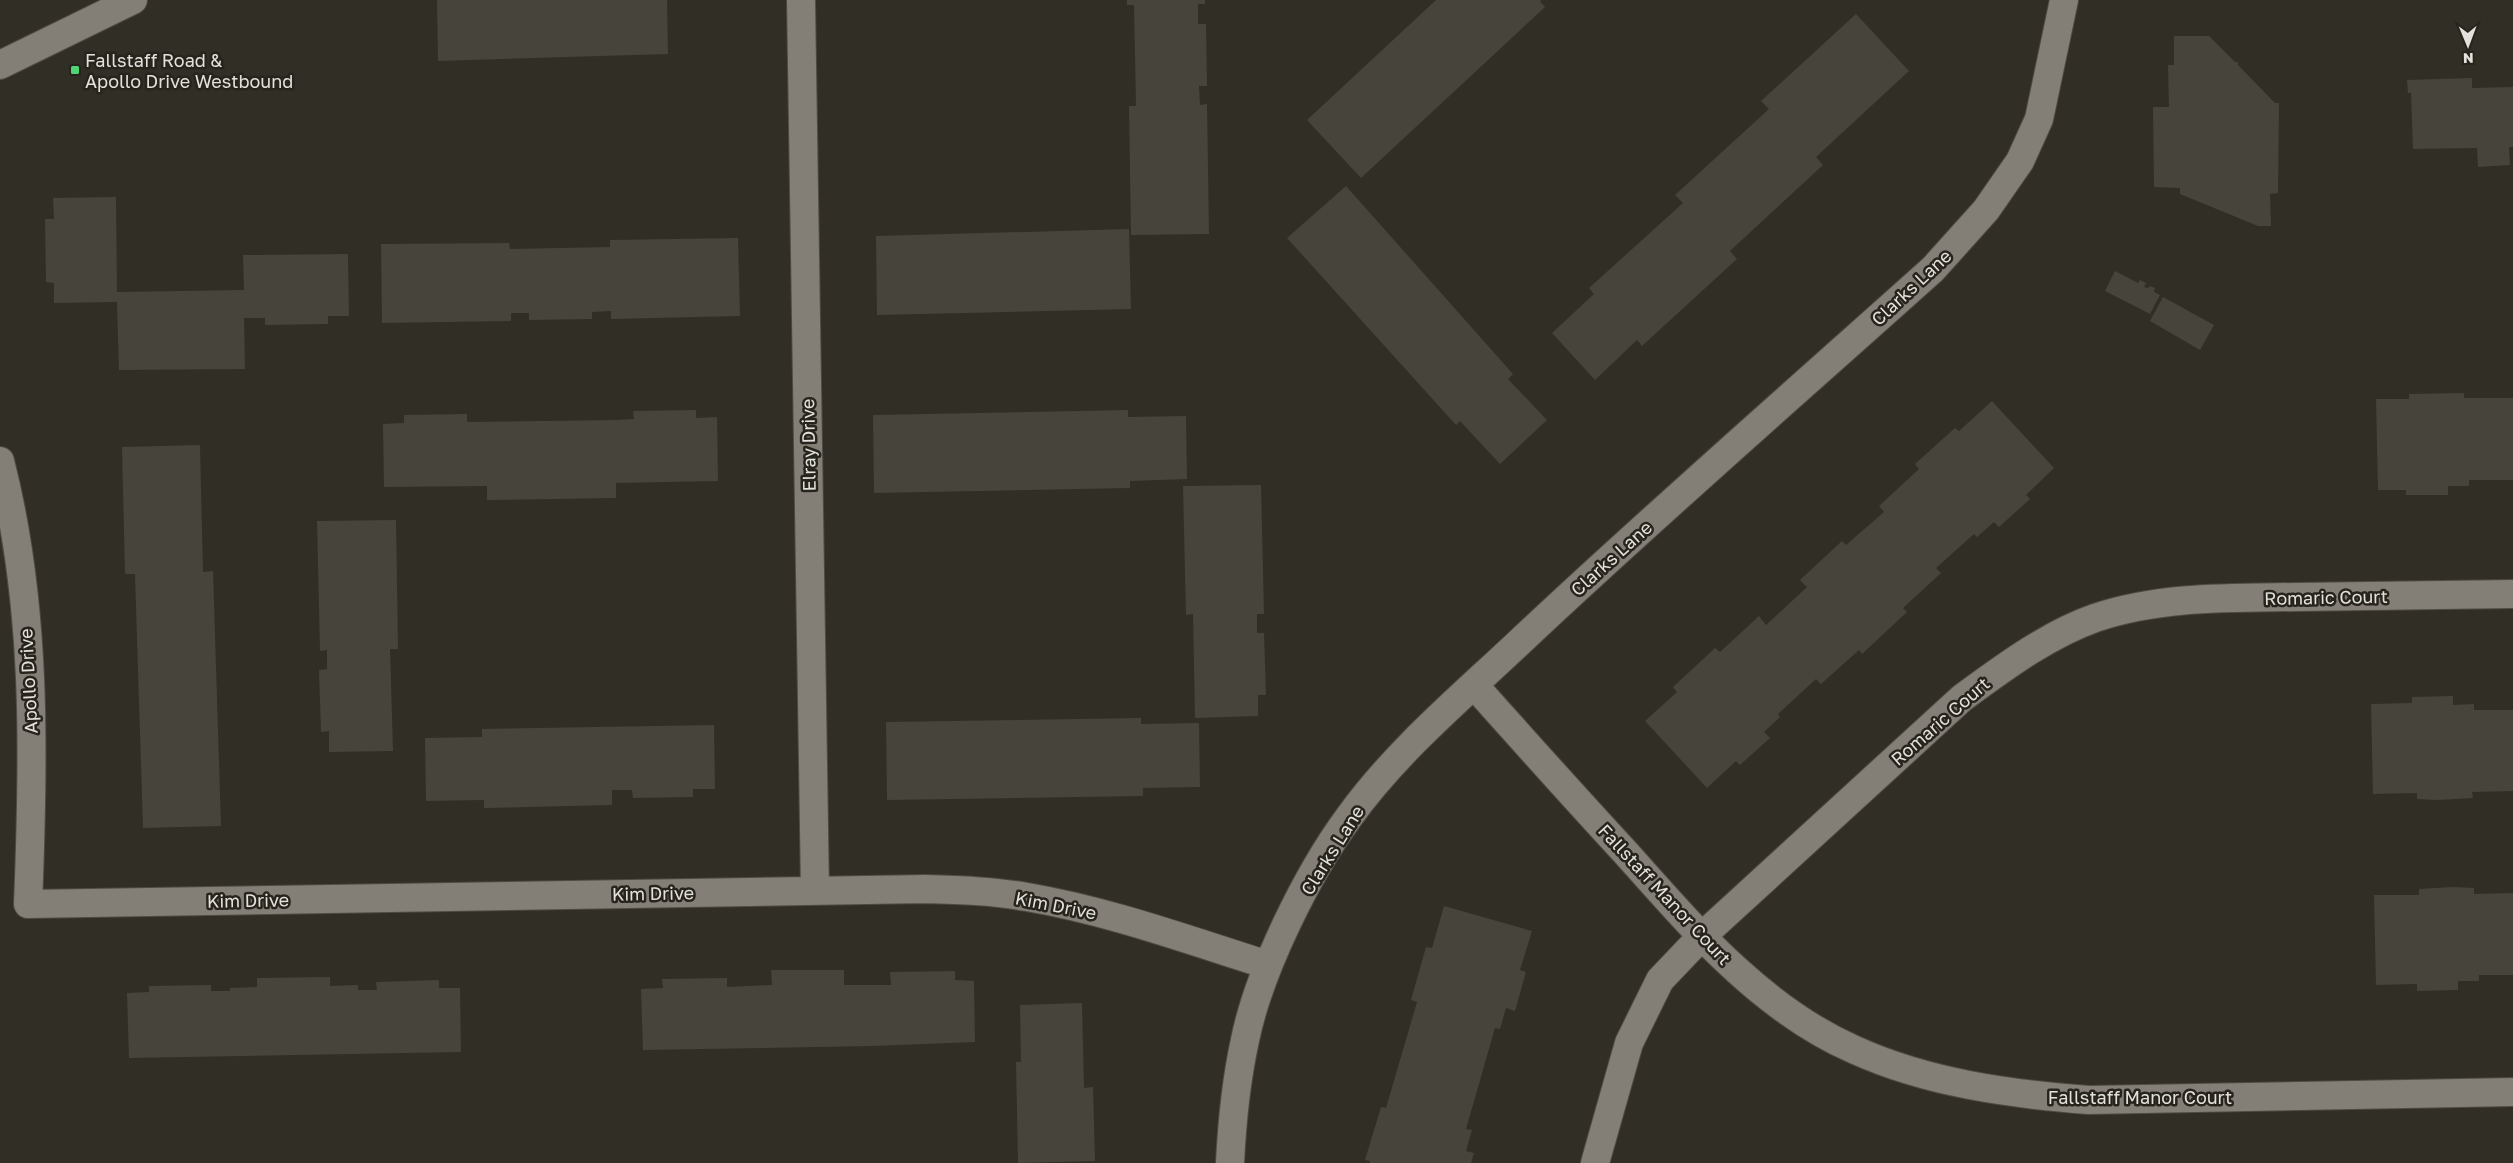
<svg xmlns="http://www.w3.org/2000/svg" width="2513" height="1163" font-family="'Golos Text',sans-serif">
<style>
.building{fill:#47443c}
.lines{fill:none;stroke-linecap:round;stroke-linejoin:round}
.minor-casing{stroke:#4e4b44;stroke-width:30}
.minor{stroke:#837f76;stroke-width:28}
.poi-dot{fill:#4ed675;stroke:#27241c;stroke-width:2}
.labels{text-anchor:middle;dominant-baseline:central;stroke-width:5;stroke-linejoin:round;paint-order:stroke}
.poi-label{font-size:18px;fill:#e3e1dc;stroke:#27241c;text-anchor:start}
.street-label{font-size:18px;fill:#e3e1dc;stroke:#27241c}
</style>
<rect width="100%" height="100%" fill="#312e26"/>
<!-- building -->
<path class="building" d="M 437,0 L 667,0 L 668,54 L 438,61 Z
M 1127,0 L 1205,0 L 1205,4 L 1198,4 L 1198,24 L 1206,24 L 1207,86 L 1199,86 L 1200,105 L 1207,104 L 1209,234 L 1131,235 L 1129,106 L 1136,106 L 1134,5 L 1127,5 Z
M 1436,0 L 1542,0 L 1540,1 L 1545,7 L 1361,178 L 1307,120 Z
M 1856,14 L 1909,71 L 1816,157 L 1823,165 L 1730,251 L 1737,259 L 1642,346 L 1637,340 L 1595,380 L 1552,333 L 1594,294 L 1589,288 L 1683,203 L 1675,195 L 1769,109 L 1761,101 Z
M 2174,36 L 2209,36 L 2235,62 L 2238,62 L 2238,65 L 2275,103 L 2279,103 L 2278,193 L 2270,194 L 2271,226 L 2258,226 L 2180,194 L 2180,188 L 2154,187 L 2153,107 L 2169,107 L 2168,65 L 2174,65 Z
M 2472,78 L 2472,88 L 2513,87 L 2513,147 L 2509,147 L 2510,165 L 2478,167 L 2477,148 L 2413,149 L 2411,93 L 2408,93 L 2407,80 Z
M 1346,186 L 1513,374 L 1508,379 L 1547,420 L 1500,464 L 1460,421 L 1456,425 L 1287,238 Z
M 116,197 L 117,292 L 244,290 L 243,255 L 348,254 L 349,316 L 328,316 L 328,324 L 265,325 L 265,318 L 244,318 L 245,369 L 119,370 L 117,302 L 54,303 L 54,283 L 46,282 L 45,219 L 54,219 L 53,198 Z
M 1129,229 L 1131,309 L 877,315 L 876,236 Z
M 738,238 L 740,316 L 611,319 L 611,311 L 592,312 L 592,319 L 529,320 L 529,313 L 511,313 L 511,321 L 382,323 L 381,244 L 509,243 L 510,249 L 610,247 L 610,240 Z
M 2115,271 L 2138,283 L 2140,280 L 2146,283 L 2144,287 L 2148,288 L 2150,286 L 2155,288 L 2154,292 L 2160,295 L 2150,314 L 2105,291 Z
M 2163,297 L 2214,325 L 2200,350 L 2150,321 Z
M 2464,393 L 2464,398 L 2513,398 L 2513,480 L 2469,480 L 2469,486 L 2448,486 L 2448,495 L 2406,495 L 2406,490 L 2378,490 L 2376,399 L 2409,399 L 2409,394 Z
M 1992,401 L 2054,468 L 2026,495 L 2030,499 L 1999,527 L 1994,522 L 1977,537 L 1974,534 L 1936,568 L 1941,573 L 1903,608 L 1907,612 L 1862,654 L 1859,650 L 1821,684 L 1816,679 L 1778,714 L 1780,717 L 1764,732 L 1770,738 L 1740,765 L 1736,761 L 1707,788 L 1645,721 L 1677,692 L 1673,687 L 1715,648 L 1720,652 L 1759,616 L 1766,625 L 1807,587 L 1800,580 L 1842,541 L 1846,545 L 1884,512 L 1879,506 L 1919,469 L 1915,464 L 1955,428 L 1959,431 Z
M 696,410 L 696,418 L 717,417 L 718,481 L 616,483 L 616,498 L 487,500 L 487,486 L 384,487 L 383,424 L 404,423 L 404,415 L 467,414 L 467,422 L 616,420 L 634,419 L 633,411 Z
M 1128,410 L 1128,417 L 1186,416 L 1187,479 L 1130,481 L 1130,488 L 874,493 L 873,415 Z
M 200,445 L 203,572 L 213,571 L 221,826 L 143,828 L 135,574 L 125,574 L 122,447 Z
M 1261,485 L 1264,614 L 1257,614 L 1257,633 L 1264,633 L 1266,695 L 1258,695 L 1258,716 L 1195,718 L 1193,614 L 1186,615 L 1183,486 Z
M 396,520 L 398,649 L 390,649 L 393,751 L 329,752 L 329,731 L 321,732 L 319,670 L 327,669 L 327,650 L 320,651 L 317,521 Z
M 2453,696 L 2453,705 L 2474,704 L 2474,710 L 2513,710 L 2513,791 L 2472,792 L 2473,798 L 2438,800 L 2417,799 L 2417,793 L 2373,794 L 2371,704 L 2412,703 L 2412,697 Z
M 1141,718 L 1141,724 L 1199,723 L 1200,787 L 1143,788 L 1143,796 L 887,800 L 886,722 Z
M 714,725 L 715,789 L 693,789 L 693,797 L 633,798 L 632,790 L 612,790 L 612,805 L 484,808 L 484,800 L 426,801 L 425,738 L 482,737 L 482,729 Z
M 2453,887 L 2474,888 L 2474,894 L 2513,893 L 2513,975 L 2479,975 L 2479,981 L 2458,981 L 2458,990 L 2417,991 L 2417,984 L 2376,985 L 2374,895 L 2419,895 L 2419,889 Z
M 1444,906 L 1532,931 L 1520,970 L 1526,972 L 1515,1011 L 1506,1008 L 1500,1029 L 1495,1028 L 1466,1129 L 1472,1130 L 1466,1151 L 1474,1153 L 1471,1163 L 1370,1163 L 1370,1161 L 1365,1160 L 1381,1107 L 1386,1108 L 1417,1002 L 1411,1000 L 1426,947 L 1432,948 Z
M 771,970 L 844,970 L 844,985 L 891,985 L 890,972 L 955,971 L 955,980 L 974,981 L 975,1042 L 872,1046 L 643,1050 L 641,989 L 663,988 L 662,979 L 727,978 L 727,987 L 772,985 Z
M 330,977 L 330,986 L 358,985 L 358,990 L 377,990 L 376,982 L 439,980 L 439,988 L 460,988 L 461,1052 L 129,1058 L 127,993 L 149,992 L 149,986 L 211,985 L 211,991 L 230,991 L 230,988 L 257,987 L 257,978 Z
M 1082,1003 L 1084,1088 L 1093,1087 L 1095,1161 L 1018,1163 L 1016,1062 L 1021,1062 L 1020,1005 Z"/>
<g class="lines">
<!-- minor casing -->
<g class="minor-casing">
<path id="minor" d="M 801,0 L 815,891
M 0,65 L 133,0
M 0,461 C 37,605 34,756 28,904 L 925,889 C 959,890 993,891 1027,897 C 1109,911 1188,940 1268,965
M 1474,685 C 1524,741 1574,797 1625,852 C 1692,927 1761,1009 1855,1050 C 1928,1083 2010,1094 2089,1100 L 2513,1092
M 1230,1163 C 1232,1122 1236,1081 1245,1040 C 1259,971 1307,874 1349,817 C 1398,749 1465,694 1526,636 C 1659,511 1797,391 1933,269 L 1986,210 L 2020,161 L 2039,119 L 2064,0
M 1595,1163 L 1629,1043 L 1660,980 L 1701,937 L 1962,698 C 2003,668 2047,635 2095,618 C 2160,596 2230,598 2297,597 C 2369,596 2441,595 2513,594"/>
</g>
<!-- minor -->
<use href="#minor" class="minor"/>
</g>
<!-- markers -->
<rect class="poi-dot" x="70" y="65" width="10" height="10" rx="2.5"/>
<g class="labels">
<!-- poi labels -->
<g class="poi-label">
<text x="85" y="60">Fallstaff Road &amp;<tspan x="85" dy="21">Apollo Drive Westbound</tspan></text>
</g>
<!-- street labels -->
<g class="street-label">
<text transform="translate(1911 287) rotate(-43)">Clarks Lane</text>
<text transform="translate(808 445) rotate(-91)">Elray Drive</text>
<text transform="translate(1611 558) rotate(-42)">Clarks Lane</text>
<text transform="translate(2326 597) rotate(-1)">Romaric Court</text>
<text transform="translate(28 681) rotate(-93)">Apollo Drive</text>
<text transform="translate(1940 721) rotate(-41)">Romaric Court</text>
<text transform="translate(1332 850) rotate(-58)">Clarks Lane</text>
<text transform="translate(653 893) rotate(-1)">Kim Drive</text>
<text transform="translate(1665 894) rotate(47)">Fallstaff Manor Court</text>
<text transform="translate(248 900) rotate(-1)">Kim Drive</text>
<text transform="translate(1056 905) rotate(11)">Kim Drive</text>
<text x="2140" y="1097">Fallstaff Manor Court</text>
</g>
</g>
<!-- north arrow -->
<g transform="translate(2468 45) rotate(179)" stroke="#27241c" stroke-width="4" paint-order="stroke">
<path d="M0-4L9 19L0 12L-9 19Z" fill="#e3e1dc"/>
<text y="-8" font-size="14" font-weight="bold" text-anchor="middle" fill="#e3e1dc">N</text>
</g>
</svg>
